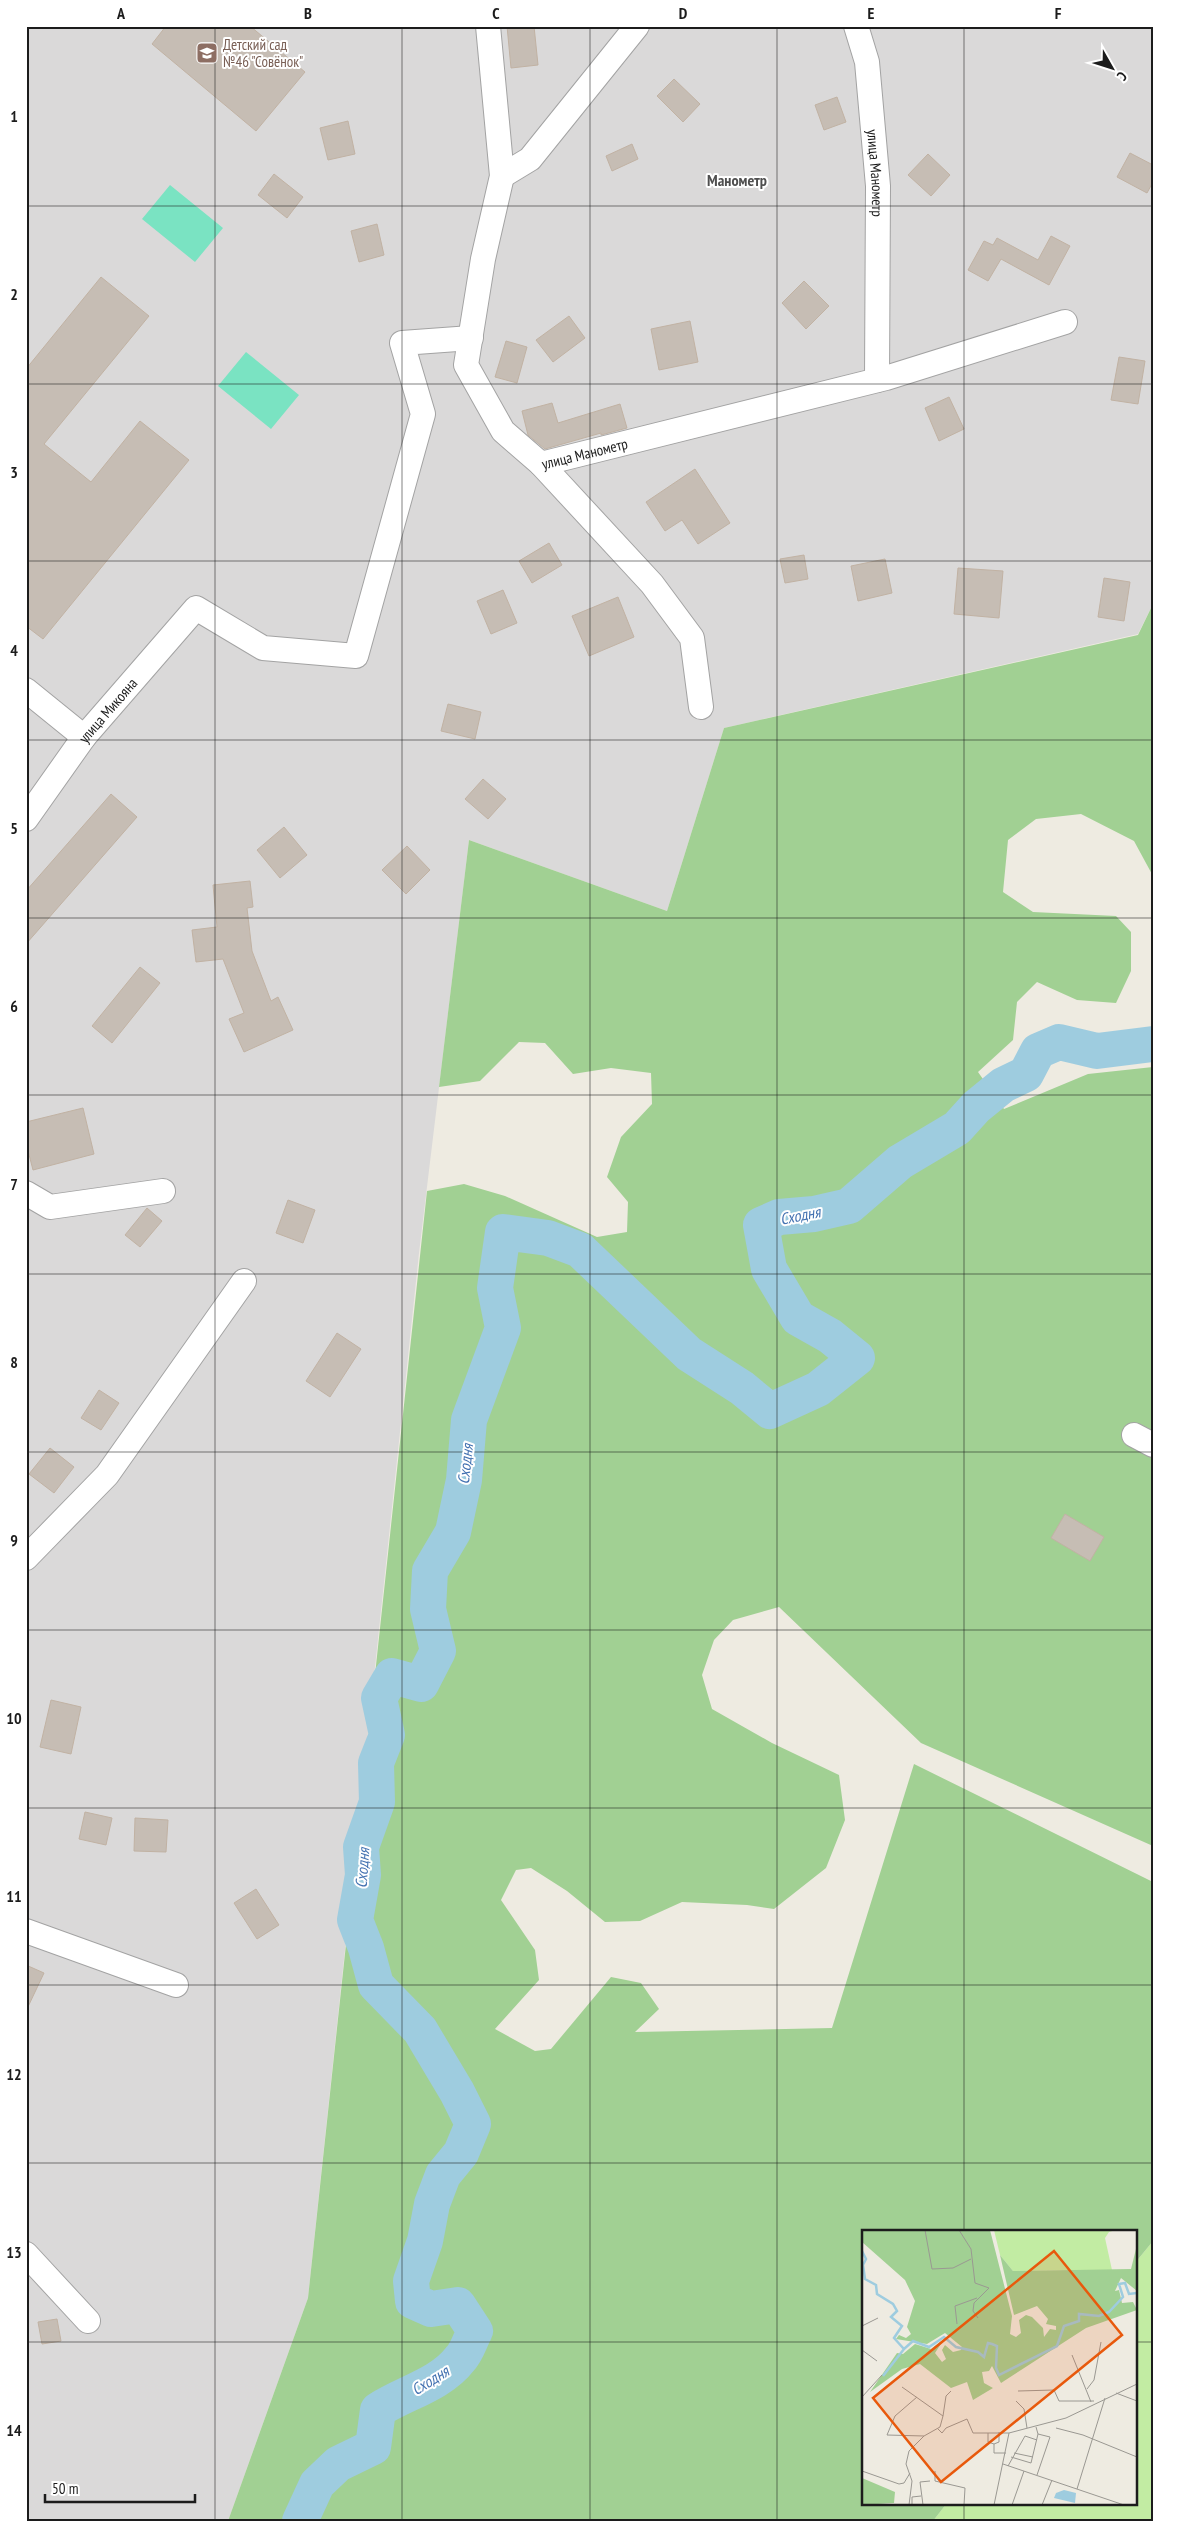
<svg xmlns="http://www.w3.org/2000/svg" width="1179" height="2547" font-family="'PT Sans Narrow',sans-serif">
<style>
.residential{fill:#dad9d9}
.grass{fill:#c2eca3}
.forest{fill:#a1d093}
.pitch{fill:#7ae3c2}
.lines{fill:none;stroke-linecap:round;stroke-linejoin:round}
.river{stroke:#9eccdf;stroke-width:36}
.building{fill:#c6bdb4;stroke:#c1b2a3}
.minor-casing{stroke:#a3a3a3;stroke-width:26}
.minor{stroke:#fff;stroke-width:24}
.grid{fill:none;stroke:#1c1c1c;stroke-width:1;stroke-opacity:0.55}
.labels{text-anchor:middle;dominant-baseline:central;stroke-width:4;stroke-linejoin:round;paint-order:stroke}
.education-label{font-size:15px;fill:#785e54;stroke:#fff;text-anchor:start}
.street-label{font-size:15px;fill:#1c1c1c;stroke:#fff}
.neighbourhood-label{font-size:16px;font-weight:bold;fill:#4f4f4f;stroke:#fff}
.water-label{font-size:16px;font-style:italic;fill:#4472b1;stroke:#fff}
.inset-river{fill:none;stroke:#9eccdf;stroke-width:2.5}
.inset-road{fill:none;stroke:#9a9892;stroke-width:1}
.view{fill:#e8590c;fill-opacity:0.15;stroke:#e8590c;stroke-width:2.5}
.inset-edge{fill:none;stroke:#1c1c1c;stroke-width:2.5}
.neatline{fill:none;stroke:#1c1c1c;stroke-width:2}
.grid-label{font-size:16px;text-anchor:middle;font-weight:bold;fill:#1c1c1c}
</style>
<rect width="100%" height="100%" fill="#eeebe1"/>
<!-- residential -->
<path class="residential" d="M 26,26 L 1153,26 L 1153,604 L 1138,634 L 724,728 L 667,911 L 469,840 L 419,1253 L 308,2298 L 228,2521 L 26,2521 Z"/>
<!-- grass -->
<path class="grass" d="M 1153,2241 L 1153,2521 L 933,2521 L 947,2503 L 1135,2503 L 1135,2263 Z"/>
<!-- forest -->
<path class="forest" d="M 1153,604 L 1153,876 L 1134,841 L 1081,814 L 1036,819 L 1008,840 L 1003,892 L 1033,912 L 1116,916 L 1131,932 L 1131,971 L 1116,1003 L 1077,1000 L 1037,982 L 1017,1002 L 1013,1040 L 978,1072 L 1004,1109 L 1088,1074 L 1153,1067 L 1153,1846 L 921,1743 L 779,1607 L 733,1620 L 714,1640 L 702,1675 L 712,1709 L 772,1743 L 839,1775 L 845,1820 L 826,1868 L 774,1909 L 747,1905 L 682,1902 L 640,1921 L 605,1922 L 567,1891 L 531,1868 L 516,1870 L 501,1900 L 535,1950 L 539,1980 L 495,2029 L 535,2051 L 551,2049 L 611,1977 L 641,1983 L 659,2009 L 635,2032 L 832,2028 L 914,1764 L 1153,1882 L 1153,2241 L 1135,2263 L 1135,2231 L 863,2231 L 863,2503 L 947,2503 L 933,2521 L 228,2521 L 308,2298 L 427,1191 L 464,1184 L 505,1196 L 597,1237 L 627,1232 L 628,1202 L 607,1177 L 621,1137 L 652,1104 L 651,1073 L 611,1068 L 573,1074 L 545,1043 L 519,1042 L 480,1081 L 439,1087 L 469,840 L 667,911 L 724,728 L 1138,635 Z"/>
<!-- pitch -->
<path class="pitch" d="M 170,185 L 223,228 L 195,262 L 142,219 Z
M 246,352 L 299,395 L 271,429 L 218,386 Z"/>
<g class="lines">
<!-- river -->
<path class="river" d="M 300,2521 L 317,2484 L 338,2464 L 373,2447 L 378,2410 C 404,2393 440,2385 460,2359 C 467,2352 470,2340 475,2331 L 458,2305 L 431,2309 L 413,2301 L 411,2281 L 425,2241 L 432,2204 L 443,2175 L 461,2153 L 473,2124 L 457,2092 L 420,2030 L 376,1985 L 366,1948 L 355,1920 L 363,1875 L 361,1847 L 377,1802 L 376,1763 L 387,1735 L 379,1698 L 392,1676 L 421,1684 L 438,1651 L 428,1609 L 430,1571 L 453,1532 L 464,1480 L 469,1420 L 503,1328 L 495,1288 L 503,1232 L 548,1238 L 580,1250 L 689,1354 L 742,1388 L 770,1411 L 818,1389 L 857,1358 L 830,1336 L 798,1318 L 769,1269 L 761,1225 L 779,1217 L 814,1214 L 849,1206 L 900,1162 L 957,1128 L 976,1107 L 1003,1085 L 1026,1074 L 1038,1051 L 1059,1042 L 1097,1051 L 1153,1044"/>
</g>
<!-- building -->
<path class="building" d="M 166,26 L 250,26 L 305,72 L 256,131 L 152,44 Z
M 507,26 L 534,26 L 538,65 L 511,68 Z
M 674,79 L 700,104 L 683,122 L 657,96 Z
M 837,97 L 846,122 L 824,130 L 815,105 Z
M 348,121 L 355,154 L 328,160 L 320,128 Z
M 632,144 L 638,159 L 612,171 L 606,156 Z
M 1130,153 L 1153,165 L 1153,182 L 1147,193 L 1117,177 Z
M 928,154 L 950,175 L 931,196 L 908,175 Z
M 274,174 L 303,197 L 287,218 L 258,195 Z
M 377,224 L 384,255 L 359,262 L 351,231 Z
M 1051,236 L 1070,246 L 1049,285 L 1001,259 L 988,281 L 968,270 L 984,241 L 993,245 L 997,238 L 1038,260 Z
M 101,277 L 149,316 L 44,444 L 91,482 L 140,421 L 189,460 L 43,639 L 26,626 L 26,369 Z
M 804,281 L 829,306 L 806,329 L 782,303 Z
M 569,316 L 585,338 L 553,362 L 536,340 Z
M 690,321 L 698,362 L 659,370 L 651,329 Z
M 506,341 L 527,347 L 517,383 L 495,377 Z
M 1119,357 L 1145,361 L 1138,404 L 1111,400 Z
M 949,397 L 964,429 L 939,441 L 925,408 Z
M 552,403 L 558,423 L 620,404 L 627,428 L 601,435 L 601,433 L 545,449 L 528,435 L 522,411 Z
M 695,469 L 730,523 L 698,544 L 682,520 L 665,531 L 646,502 Z
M 549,543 L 562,565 L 532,583 L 519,561 Z
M 804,555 L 808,579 L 785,583 L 780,559 Z
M 885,559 L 892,593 L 858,601 L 851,566 Z
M 958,568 L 1003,571 L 999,618 L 954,614 Z
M 1104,578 L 1130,582 L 1124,621 L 1098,617 Z
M 503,590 L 517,623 L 491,634 L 477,601 Z
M 618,597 L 634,637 L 589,656 L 572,616 Z
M 448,704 L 481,712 L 475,739 L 441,731 Z
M 483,779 L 506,799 L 488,819 L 465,799 Z
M 111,794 L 137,817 L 26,944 L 26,891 Z
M 284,827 L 307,855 L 280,878 L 257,850 Z
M 407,846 L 430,870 L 406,894 L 382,870 Z
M 250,881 L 253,907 L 247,908 L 252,951 L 271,1001 L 278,997 L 293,1030 L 244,1052 L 229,1019 L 244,1013 L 223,959 L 196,962 L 192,930 L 217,927 L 213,885 Z
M 140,967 L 160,983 L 112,1043 L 92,1026 Z
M 83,1108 L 94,1154 L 33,1170 L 26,1143 L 26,1122 Z
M 288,1200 L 315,1210 L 303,1243 L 276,1233 Z
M 147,1208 L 162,1221 L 140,1247 L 125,1235 Z
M 337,1333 L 361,1349 L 330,1397 L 306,1381 Z
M 99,1390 L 119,1403 L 101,1430 L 81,1418 Z
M 50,1448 L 74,1467 L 54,1493 L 29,1474 Z
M 1065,1514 L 1104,1537 L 1090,1561 L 1051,1538 Z
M 51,1700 L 81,1707 L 71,1754 L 40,1747 Z
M 85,1812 L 112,1818 L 106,1845 L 79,1839 Z
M 135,1818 L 168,1820 L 166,1852 L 134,1851 Z
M 256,1889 L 279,1925 L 257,1939 L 234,1903 Z
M 26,1965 L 44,1973 L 26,2011 Z
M 57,2319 L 61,2341 L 42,2344 L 38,2322 Z"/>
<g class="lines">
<!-- minor casing -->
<g class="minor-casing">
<g id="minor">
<path id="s1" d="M 488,26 L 502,176 L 483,259 L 466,365 L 503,431 L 541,464 L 886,378 L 1065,322"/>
<path id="s2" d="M 856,26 L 867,62 L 878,186 L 877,380"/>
<path d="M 502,176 L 530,159 L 637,26"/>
<path d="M 541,464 L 652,584 L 692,638 L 701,707"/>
<path d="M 26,690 L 84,737"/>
<path id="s3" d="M 26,819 L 84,737 L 196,608 L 263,648 L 356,656 L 423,414 L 402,343 L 471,338"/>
<path d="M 26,1193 L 50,1207 L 163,1191"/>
<path d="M 1134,1435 L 1153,1445"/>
<path d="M 26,1558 L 107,1475 L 244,1281"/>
<path d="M 26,1931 L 176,1985"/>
<path d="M 26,2254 L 88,2321"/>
</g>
</g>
<!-- minor -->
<use href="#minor" class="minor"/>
</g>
<!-- grid -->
<path class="grid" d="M 215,26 L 215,2521M 402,26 L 402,2521M 590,26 L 590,2521M 777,26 L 777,2521M 964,26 L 964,2231M 26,206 L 1153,206M 26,384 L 1153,384M 26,561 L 1153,561M 26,740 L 1153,740M 26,918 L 1153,918M 26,1095 L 1153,1095M 26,1274 L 1153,1274M 26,1452 L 1153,1452M 26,1630 L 1153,1630M 26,1808 L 1153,1808M 26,1985 L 1153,1985M 26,2163 L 1153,2163M 26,2342 L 863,2342M 1135,2342 L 1153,2342M 964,2503 L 964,2521"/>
<!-- icons -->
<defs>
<g id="school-square" transform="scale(1.125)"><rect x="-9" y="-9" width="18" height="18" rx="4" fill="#8d6e63" stroke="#fff"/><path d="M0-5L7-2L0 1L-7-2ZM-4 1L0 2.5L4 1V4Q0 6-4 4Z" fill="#fff"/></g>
</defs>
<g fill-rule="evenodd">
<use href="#school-square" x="207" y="53"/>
</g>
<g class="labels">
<!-- education labels -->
<g class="education-label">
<text x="223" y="44">Детский сад<tspan x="223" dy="17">№46 "Совёнок"</tspan></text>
</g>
<!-- street labels -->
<g class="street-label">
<text stroke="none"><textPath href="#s2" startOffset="149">улица Манометр</textPath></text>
<text stroke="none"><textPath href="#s1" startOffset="514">улица Манометр</textPath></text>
<text stroke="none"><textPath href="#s3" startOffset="136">улица Микояна</textPath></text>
</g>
<!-- neighbourhood labels -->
<g class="neighbourhood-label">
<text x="737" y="180">Манометр</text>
</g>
<!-- water labels -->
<g class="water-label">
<text transform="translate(800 1215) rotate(-11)">Сходня</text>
<text transform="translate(465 1464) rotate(-84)">Сходня</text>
<text transform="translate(362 1868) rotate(-86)">Сходня</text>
<text transform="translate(430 2380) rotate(-32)">Сходня</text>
</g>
</g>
<!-- overview -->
<g transform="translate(862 2230)">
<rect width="275" height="275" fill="#eeebe1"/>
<path d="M 132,0 L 254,0 L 247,2 L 243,8 L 250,40 L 151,41 L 138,25 Z" fill="#c2eca3"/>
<path d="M 0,0 L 128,0 L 150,86 L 148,104 L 154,107 L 159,103 L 157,90 L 164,85 L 170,87 L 181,98 L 182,107 L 188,99 L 194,100 L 194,96 L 184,94 L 186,89 L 175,76 L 152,85 L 138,25 L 151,41 L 269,39 L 275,15 L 275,61 L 259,48 L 253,61 L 257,60 L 260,73 L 271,72 L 275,80 L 224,98 L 139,153 L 130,136 L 127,141 L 120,142 L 122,153 L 131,158 L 111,170 L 105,152 L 89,158 L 58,134 L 40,139 L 8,162 L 35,123 L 41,124 L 53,114 L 69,119 L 82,109 L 73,123 L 80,132 L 84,129 L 80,120 L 83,115 L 91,122 L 99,120 L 100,117 L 83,103 L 65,114 L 34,109 L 37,105 L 44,108 L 49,104 L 45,97 L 53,71 L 43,50 L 0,12 ZM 0,248 L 33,262 L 32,273 L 0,275 Z" fill="#a1d093"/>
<path d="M 202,260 L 214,263 L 213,273 L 192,268 L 194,263 Z" fill="#9eccdf"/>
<path class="inset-river" d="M 0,21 L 4,29 L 1,35 L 3,49 L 14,55 L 15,64 L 31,74 L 35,81 L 29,87 L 40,96 L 32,108 L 42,119 L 51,111 L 67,117 L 82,107 L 94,117 L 116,122 L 122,127 L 126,113 L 130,114 L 135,116 L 134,138 L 137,145 L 195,116 L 202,96 L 217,91 L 217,84 L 237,86 L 247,82 L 261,67 L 257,54 L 263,53 L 267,64 L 275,63M 21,146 L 42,119"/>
<path class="inset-road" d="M 63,0 L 70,39 L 91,38 L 109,29M 97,0 L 109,19 L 113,53 L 127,58 L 112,73 L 111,81 L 116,88M 95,94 L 93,76 L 115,68M 0,96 L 16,88M 0,120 L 15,131M 210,125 L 229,172M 40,157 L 81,186 L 78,197 L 62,206 L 47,221 L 44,234 L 50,251 L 47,275M 225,159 L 232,150 L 239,112M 156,161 L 192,160 L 197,171 L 232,171M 254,163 L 275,171M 0,167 L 20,145M 55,167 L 33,186 L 25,205 L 62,206M 154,171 L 162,179 L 165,198M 81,186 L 84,166 L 89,161M 174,197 L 176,204 L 188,207 L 175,245M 194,198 L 221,205 L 275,227M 76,199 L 80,203 L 84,198 L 105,189 L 111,203 L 147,203M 126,203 L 126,212 L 132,214 L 137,212 L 137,202M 132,214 L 132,223 L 144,223M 152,223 L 171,227M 149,227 L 169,233 L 176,204M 141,234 L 262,275M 146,236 L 163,206 L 175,210M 0,241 L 37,254 L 42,253 L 48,243M 73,241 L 73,251 L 103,258 L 102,275M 215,259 L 243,168M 50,275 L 50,267 L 59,266M 61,275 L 58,252 L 68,251M 132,275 L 147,203 L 204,188 L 275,154M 150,275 L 162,241M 180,275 L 190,250"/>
<path class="view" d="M 192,21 L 260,105 L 79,252 L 11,168 Z"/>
<rect width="275" height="275" class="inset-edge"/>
</g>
<!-- border -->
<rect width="1179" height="2547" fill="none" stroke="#ffffff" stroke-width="55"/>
<!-- north arrow -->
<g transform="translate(1112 68) rotate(129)" stroke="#ffffff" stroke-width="4" paint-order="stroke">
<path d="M0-4L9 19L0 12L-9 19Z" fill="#1c1c1c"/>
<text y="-8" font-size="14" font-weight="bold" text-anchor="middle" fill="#1c1c1c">С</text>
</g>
<!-- scale -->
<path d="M45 2494v8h150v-8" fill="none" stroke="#1c1c1c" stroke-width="2.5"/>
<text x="52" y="2494" font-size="15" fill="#1c1c1c" stroke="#ffffff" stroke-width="4" paint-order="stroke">50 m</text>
<rect x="28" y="28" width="1124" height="2492" class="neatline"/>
<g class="grid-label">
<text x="121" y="19">A</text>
<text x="308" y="19">B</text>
<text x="496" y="19">C</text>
<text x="683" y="19">D</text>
<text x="871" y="19">E</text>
<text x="1058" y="19">F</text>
<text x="14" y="122">1</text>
<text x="14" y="300">2</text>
<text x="14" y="478">3</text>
<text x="14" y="656">4</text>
<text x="14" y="834">5</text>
<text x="14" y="1012">6</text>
<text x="14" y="1190">7</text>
<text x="14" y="1368">8</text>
<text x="14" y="1546">9</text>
<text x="14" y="1724">10</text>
<text x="14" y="1902">11</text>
<text x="14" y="2080">12</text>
<text x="14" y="2258">13</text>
<text x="14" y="2436">14</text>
</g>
</svg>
